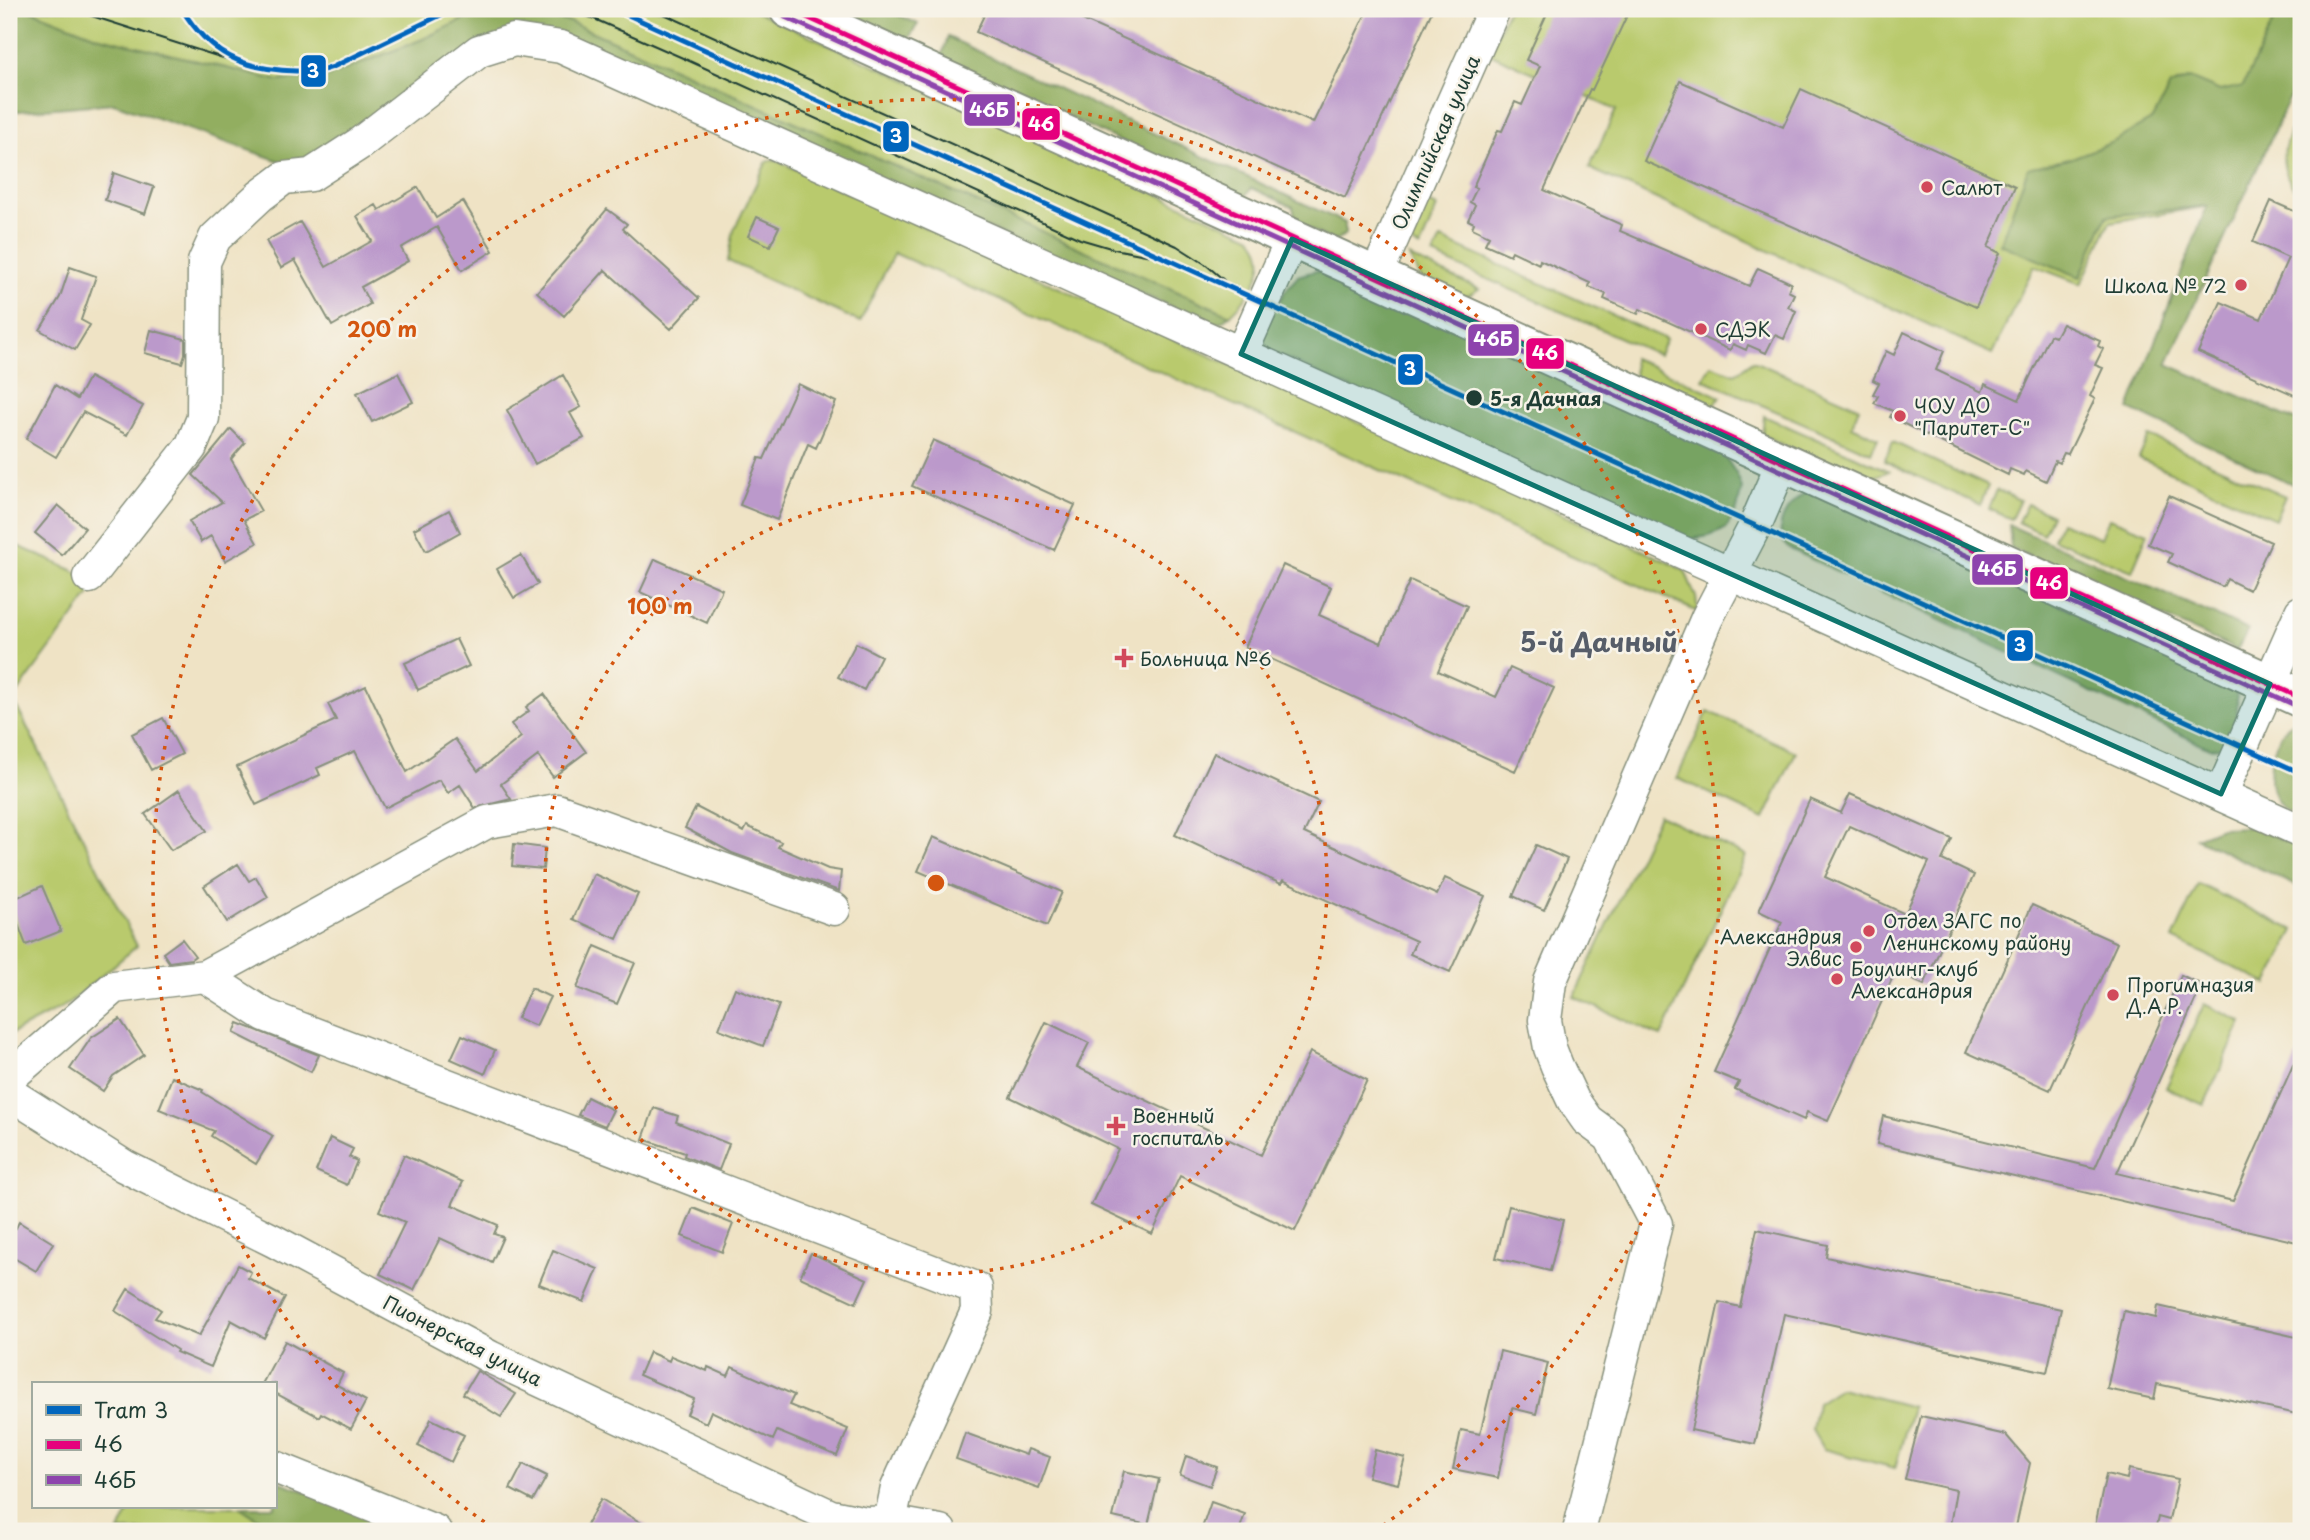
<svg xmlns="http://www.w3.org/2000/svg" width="2310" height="1540" font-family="'Playpen Sans',sans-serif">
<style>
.green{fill:#b9ca6d;stroke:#6c8450;stroke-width:2}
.forest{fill:#92ae60;stroke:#58764a;stroke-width:2}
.building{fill:#bb99cb;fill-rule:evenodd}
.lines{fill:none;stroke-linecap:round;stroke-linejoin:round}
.minor-casing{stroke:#87907c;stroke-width:35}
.tertiary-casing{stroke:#87907c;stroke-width:42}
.minor{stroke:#fff;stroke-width:32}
.tertiary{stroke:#fff;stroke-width:38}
.tram{stroke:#1f3d34;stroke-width:2}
.bus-1-casing{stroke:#f7f3e8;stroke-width:10}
.bus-2-casing{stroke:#f7f3e8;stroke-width:10}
.bus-1{stroke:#e5007d;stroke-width:5}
.bus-2{stroke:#8e44ad;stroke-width:5}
.tram-1-casing{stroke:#f7f3e8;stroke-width:10}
.tram-1{stroke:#0065bd;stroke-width:5}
.marked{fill:#0f766e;fill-opacity:0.2;stroke:#0f766e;stroke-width:5;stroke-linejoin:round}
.ring{fill:none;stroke:#d45610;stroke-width:3.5;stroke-dasharray:3.5 7}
.poi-dot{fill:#d1495b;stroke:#f7f3e8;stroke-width:2.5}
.stop-dot{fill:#1f3d34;stroke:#f7f3e8;stroke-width:2.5}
.labels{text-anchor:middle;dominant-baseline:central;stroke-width:5;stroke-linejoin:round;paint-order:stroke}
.street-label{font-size:19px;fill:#1f3d34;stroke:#f7f3e8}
.poi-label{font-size:19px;fill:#1f3d34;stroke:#f7f3e8;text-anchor:start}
.stop-label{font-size:19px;font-weight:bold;fill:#1f3d34;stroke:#f7f3e8;text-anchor:start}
.district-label{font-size:26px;font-weight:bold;fill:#565d69;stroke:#f7f3e8}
.centre{fill:#d45610;stroke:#f7f3e8;stroke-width:3.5}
.ring-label{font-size:21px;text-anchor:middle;font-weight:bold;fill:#d45610;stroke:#f7f3e8;stroke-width:5;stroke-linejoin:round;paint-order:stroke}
.line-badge{stroke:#f7f3e8;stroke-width:2.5}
.badge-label{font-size:19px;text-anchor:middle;font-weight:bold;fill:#fff}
</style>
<rect width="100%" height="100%" fill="#f7f3e8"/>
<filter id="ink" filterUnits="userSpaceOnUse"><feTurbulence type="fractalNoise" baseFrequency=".0143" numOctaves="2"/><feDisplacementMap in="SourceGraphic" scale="14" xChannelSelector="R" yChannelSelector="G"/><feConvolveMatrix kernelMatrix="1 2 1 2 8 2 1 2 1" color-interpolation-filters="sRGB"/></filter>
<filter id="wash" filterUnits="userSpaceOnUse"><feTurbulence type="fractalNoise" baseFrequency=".00686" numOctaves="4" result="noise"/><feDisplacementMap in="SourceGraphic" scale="28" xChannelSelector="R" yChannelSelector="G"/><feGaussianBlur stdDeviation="1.57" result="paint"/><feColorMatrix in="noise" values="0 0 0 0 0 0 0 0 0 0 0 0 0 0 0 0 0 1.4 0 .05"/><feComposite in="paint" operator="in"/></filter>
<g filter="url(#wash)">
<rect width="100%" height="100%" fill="#efe3c5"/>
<!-- green -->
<path class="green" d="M 28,9 L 751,9 L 1252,237 C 1255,242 1259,246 1260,251 C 1267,274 1245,301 1230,315 L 570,22 L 481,11 L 423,39 L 329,76 L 279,81 L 96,36 Z
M 1508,9 L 2301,9 L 2216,205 L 2110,222 L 2081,284 L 2034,266 L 1992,354 L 1589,168 L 1616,110 L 1489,53 Z
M 2301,108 L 2301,197 C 2271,163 2285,144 2301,108 Z
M 773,159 L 1668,562 L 1685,571 L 1696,597 L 1698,612 L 894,253 L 860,322 L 728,261 L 734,230 L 766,163 Z
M 1424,201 L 1437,207 L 1420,248 L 1406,241 Z
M 1441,239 L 1666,339 L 1659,355 L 1433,255 Z
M 1409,257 L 1479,289 L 1461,300 L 1422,280 Z
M 1633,358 L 1721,397 L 1708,411 L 1635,379 Z
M 1753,361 L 1859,407 L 1852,426 L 1878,438 L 1871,453 L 1703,379 L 1711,365 L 1735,374 Z
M 1764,416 L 1889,471 L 1862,482 L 1762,435 Z
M 2149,436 L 2285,496 L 2275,519 L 2139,458 Z
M 1893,442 L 1988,486 L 1980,505 L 1884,461 Z
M 1997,490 L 2020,500 L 2011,519 L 1989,509 Z
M 2027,504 L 2052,515 L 2043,534 L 2018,522 Z
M 2109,518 L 2148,533 L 2132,571 L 2053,539 L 2060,522 L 2101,538 Z
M 9,542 L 99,582 L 13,699 L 137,946 L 68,1004 L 9,1035 Z
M 1708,711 L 1796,752 L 1764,819 L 1677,778 Z
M 1659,815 L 1746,856 L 1661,1037 L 1574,997 Z
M 2198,884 L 2294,930 L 2268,984 L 2173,939 Z
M 2204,1004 L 2242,1022 L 2204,1105 L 2166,1088 Z
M 1840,1388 L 1912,1407 L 1895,1468 L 1823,1449 L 1812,1430 L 1817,1403 Z
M 131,1507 L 240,1507 L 277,1531 L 119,1531 Z"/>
<!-- forest -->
<path class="forest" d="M 9,9 L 28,9 L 96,36 L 279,81 L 329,76 L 423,39 L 481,11 L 526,13 L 570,22 L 1230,315 L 1221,322 L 1209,323 L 526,30 L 383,118 L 306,160 L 285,163 L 114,103 L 9,112 Z
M 824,9 L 885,9 L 918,24 L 905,44 Z
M 2279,9 L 2301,9 L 2301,73 L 2167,364 L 2301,423 L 2301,488 L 2129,409 L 2207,206 L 2107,216 L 2080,277 L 2000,244 L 2028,168 L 2069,159 L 2111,143 L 2153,119 L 2170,86 L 2190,78 L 2220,91 L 2243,86 Z
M 948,37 L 1345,223 L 1345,234 L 1335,242 L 1296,223 L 1293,207 L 1252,188 L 1243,198 L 941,58 Z
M 1315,271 L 1331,272 L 1719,447 L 1737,475 L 1742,488 L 1737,509 L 1726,529 L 1709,536 L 1692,539 L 1667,537 L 1268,350 L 1261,334 L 1285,291 L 1298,276 Z
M 1807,491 L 2233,682 C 2242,706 2236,726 2223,747 L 2209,748 L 1788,548 C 1770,526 1788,505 1807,491 Z
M 2009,525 L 2248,630 L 2237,650 L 2011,548 Z
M 2301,717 L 2301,817 C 2295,815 2286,812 2282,807 C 2260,784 2271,729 2301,717 Z
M 2254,827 L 2301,848 L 2301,888 L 2196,838 L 2221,828 Z
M 275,1480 L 414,1531 L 277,1531 L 240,1507 L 275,1507 Z"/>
<g id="blocks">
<!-- building -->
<path class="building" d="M 987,9 L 1058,9 L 1313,123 L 1368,9 L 1433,9 L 1345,198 L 976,32 Z
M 1549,9 L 1630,9 L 1592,90 L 1590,89 L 1544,190 L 1622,225 L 1620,231 L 1749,286 L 1758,268 L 1791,283 L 1788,291 L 1794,294 L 1788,307 L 1796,311 L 1784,339 L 1775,335 L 1766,353 L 1748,345 L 1746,350 L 1733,344 L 1730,350 L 1640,309 L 1638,314 L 1604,299 L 1606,294 L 1589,287 L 1590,283 L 1540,260 L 1539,264 L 1512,251 L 1510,255 L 1485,244 L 1489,236 L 1472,228 L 1474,223 L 1468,220 L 1475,205 L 1470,202 L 1477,188 L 1473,187 L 1498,130 L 1502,131 L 1515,102 L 1522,105 L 1540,66 L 1526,60 Z
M 1680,81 L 1783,127 L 1801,89 L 2015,186 L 1988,247 L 2000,253 L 1976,307 L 1644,161 Z
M 114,173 L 154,187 L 145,214 L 105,200 Z
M 418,187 L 436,218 L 463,201 L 493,251 L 462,270 L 437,227 L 401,248 L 408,261 L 361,287 L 370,304 L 332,326 L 295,260 L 281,268 L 266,241 L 300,222 L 326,267 L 372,241 L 357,216 L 376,205 L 379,210 Z
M 2271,201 L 2301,214 L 2301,398 L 2198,352 L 2221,302 L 2261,319 L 2288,258 L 2253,242 Z
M 607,209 L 627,224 L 623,229 L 699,298 L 671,329 L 605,270 L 564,316 L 537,292 L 585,238 L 584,237 Z
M 757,217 L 779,227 L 770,246 L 748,236 Z
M 70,267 L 96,276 L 81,320 L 90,325 L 75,350 L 40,330 L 60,297 Z
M 2062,324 L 2100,341 L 2098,346 L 2103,349 L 2095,365 L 2103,368 L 2090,396 L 2095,399 L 2068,454 L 2064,453 L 2059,463 L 2055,461 L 2046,481 L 2026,471 L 2024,475 L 2010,469 L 2008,475 L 1890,417 L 1893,411 L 1874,403 L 1878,396 L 1873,394 L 1879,383 L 1873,380 L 1886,351 L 1894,355 L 1904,332 L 1944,351 L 1936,370 L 1982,392 L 1985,384 L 2019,400 L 2050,335 L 2055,337 Z
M 151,330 L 185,339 L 185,354 L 182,363 L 145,353 Z
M 398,373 L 413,402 L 372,422 L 357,393 Z
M 563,375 L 581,407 L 570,413 L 584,438 L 535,464 L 507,410 Z
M 89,377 L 143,406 L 127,435 L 83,412 L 56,457 L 26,439 L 55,385 L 77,399 Z
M 798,384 L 836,402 L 816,448 L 808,444 L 777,520 L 740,505 L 759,458 L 764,459 Z
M 231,429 L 245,443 L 231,459 L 261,511 L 244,520 L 257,543 L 225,561 L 211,536 L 201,542 L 189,521 L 222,502 L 193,475 Z
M 933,440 L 1075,505 L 1054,550 L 912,486 Z
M 2169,496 L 2271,542 L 2249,590 L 2227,579 L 2223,587 L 2168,562 L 2172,554 L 2148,544 Z
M 58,505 L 85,528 L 62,555 L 35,533 Z
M 449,510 L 460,532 L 426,551 L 414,529 Z
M 521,555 L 538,584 L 514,598 L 497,569 Z
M 655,559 L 722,589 L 707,623 L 640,592 Z
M 1283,565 L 1331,587 L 1319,615 L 1381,643 L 1410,580 L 1467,606 L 1438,671 L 1496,697 L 1510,668 L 1554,688 L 1515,771 L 1245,647 Z
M 456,639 L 469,666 L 418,690 L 405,663 Z
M 856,643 L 881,656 L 864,690 L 838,677 Z
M 366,686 L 407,772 L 455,739 L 478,771 L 521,737 L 511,724 L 529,711 L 526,707 L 544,694 L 586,752 L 553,777 L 538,756 L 501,784 L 511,799 L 475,808 L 460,785 L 448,793 L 439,780 L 385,808 L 355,751 L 317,768 L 320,775 L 256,805 L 237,767 L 336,720 L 328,704 Z
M 163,718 L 182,754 L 151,770 L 132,734 Z
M 1214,753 L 1319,802 L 1304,833 L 1437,895 L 1445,878 L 1485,896 L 1450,972 L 1410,954 L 1416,941 L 1283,880 L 1281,884 L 1175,835 Z
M 179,790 L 207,831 L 171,850 L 145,814 Z
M 1850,794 L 1952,839 L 1942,860 L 1974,875 L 1924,985 L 1895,972 L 1828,1121 L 1807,1112 L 1804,1120 L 1735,1089 L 1739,1082 L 1714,1072 L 1782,922 L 1759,911 L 1810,799 L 1841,813 ZM 1849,826 L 1929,862 L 1905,914 L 1825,877 Z
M 696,807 L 744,832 L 747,826 L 781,842 L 778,847 L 828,869 L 841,871 L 839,891 L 732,853 L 685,828 Z
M 933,837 L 1062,892 L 1047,926 L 918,871 Z
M 514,844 L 545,848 L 543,869 L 512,866 Z
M 1536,845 L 1567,859 L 1544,910 L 1513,896 Z
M 238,864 L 249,881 L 256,877 L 268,897 L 227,922 L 204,886 Z
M 594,874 L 638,894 L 617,939 L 573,919 Z
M 42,886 L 61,931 L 26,945 L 9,901 Z
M 2032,905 L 2117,943 L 2050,1090 L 1966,1052 Z
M 182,939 L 195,956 L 191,959 L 169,962 L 163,953 Z
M 595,946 L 635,963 L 617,1004 L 577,988 Z
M 2181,975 L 2202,985 L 2117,1173 L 2233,1201 L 2301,1047 L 2301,1243 L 1877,1144 L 1883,1116 L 2095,1168 Z
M 531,988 L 550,997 L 536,1026 L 517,1018 Z
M 735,988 L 779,1005 L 763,1046 L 719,1029 Z
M 120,1019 L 144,1055 L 113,1076 L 103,1091 L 70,1069 L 91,1038 Z
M 1046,1022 L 1089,1043 L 1077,1067 L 1261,1155 L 1310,1052 L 1367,1080 L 1295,1231 L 1180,1176 L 1152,1234 L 1091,1205 L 1118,1149 L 1010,1097 Z
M 238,1023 L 319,1055 L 311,1072 L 234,1033 Z
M 462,1035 L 495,1050 L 485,1074 L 451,1059 Z
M 172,1077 L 203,1090 L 202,1092 L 273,1136 L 256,1164 L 211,1136 L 214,1131 L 159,1109 Z
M 587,1097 L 613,1110 L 605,1126 L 578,1115 Z
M 654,1108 L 678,1116 L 676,1122 L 729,1144 L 719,1170 L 684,1156 L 685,1153 L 643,1139 Z
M 330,1138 L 353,1149 L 349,1157 L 357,1161 L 347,1185 L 316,1171 Z
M 404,1155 L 463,1182 L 452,1205 L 498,1225 L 494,1234 L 503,1237 L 492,1262 L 440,1238 L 414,1290 L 380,1274 L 405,1222 L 379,1211 Z
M 1509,1206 L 1563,1220 L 1550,1271 L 1496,1258 Z
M 693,1208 L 733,1224 L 722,1252 L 682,1236 Z
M 19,1222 L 53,1243 L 36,1271 L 9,1255 L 9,1224 L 16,1228 Z
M 1757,1229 L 1828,1245 L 1826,1257 L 2061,1309 L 2047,1372 L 1784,1314 L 1755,1444 L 1691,1430 L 1719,1302 L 1740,1307 Z
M 553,1250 L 598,1269 L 584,1302 L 539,1284 Z
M 811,1253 L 867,1279 L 856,1303 L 800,1277 Z
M 238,1265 L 251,1272 L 248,1278 L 285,1298 L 264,1338 L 231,1320 L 211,1367 L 176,1352 L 177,1350 L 115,1311 L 128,1289 L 161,1310 L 155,1318 L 199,1336 Z
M 2158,1306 L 2301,1338 L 2301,1415 L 2157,1384 L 2154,1399 L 2107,1389 L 2124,1311 L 2156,1318 Z
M 285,1341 L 343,1373 L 337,1385 L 366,1401 L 351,1429 L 321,1413 L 319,1417 L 275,1393 L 275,1384 L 262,1384 Z
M 1500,1351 L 1548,1363 L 1536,1414 L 1512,1408 L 1498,1478 L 1453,1469 L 1461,1430 L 1480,1434 Z
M 649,1352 L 669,1361 L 671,1356 L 707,1371 L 708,1367 L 728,1376 L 732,1367 L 794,1395 L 789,1405 L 848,1429 L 837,1456 L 777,1431 L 773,1440 L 711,1411 L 706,1423 L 687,1414 L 694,1399 L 639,1375 Z
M 477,1371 L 516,1394 L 501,1417 L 463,1394 Z
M 1921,1416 L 2006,1435 L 2030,1463 L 2015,1531 L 1949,1531 L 1956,1490 L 1905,1479 Z
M 431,1419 L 464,1435 L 451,1462 L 418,1446 Z
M 965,1433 L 1026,1455 L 1028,1449 L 1050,1457 L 1039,1488 L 956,1459 Z
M 1375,1450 L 1405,1458 L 1398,1484 L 1368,1477 Z
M 1186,1456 L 1217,1467 L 1210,1486 L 1180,1475 Z
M 523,1464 L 547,1476 L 533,1501 L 510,1489 Z
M 2129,1469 L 2178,1479 L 2169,1520 L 2158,1517 L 2155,1531 L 2094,1531 L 2106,1474 L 2127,1479 Z
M 1124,1471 L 1159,1479 L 1148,1525 L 1113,1517 Z
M 601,1499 L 655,1531 L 583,1531 Z
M 1211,1502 L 1245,1514 L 1239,1531 L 1201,1531 Z"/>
</g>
</g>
<g filter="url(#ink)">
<use href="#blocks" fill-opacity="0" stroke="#87907c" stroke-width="2"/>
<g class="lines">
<!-- minor casing -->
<g class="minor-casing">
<path id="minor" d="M 1376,276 L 1494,9
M 1241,354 L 1292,239
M 89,577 L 191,447 L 203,418 L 204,262 L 215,238 L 260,196 L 284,178 L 311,175 L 359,144 L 479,51 L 514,40 L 561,47 L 2301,831
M 2221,794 L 2301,612
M 205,976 L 265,1015 L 976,1288 L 977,1311 L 897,1488 L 890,1522
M 9,1078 L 114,987 L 205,976 L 487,822 L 557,810 L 834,909
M 9,1093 L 124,1166 L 274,1241 L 490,1357 L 831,1516 L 866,1523 L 890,1522 L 940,1531
M 275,1467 L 435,1531
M 1579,1531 L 1656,1224 L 1610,1137 L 1587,1120 L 1573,1100 L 1557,1066 L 1550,1048 L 1545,1020 L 1550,982 L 1707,618 L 1755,526 L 1783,461"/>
</g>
<!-- tertiary casing -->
<g class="tertiary-casing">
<path id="tertiary" d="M 789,9 L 2301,698"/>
</g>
<!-- minor -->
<use href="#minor" class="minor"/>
<!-- tertiary -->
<use href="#tertiary" class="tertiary"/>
<!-- tram -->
<path class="tram" d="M 70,9 L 248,66
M 563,9 L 592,18 L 685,59 L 1080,239 L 1114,249 L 1172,260
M 653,9 L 1177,246 L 1205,264 L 1231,286
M 427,19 L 443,9"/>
<!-- bus-1 casing -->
<g class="bus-1-casing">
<path id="bus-1" d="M 789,9 L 2301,698"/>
</g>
<!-- bus-2 casing -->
<g class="bus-2-casing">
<path id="bus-2" d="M 785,17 L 2297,706"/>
</g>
<!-- bus-1 -->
<use href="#bus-1" class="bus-1"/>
<!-- bus-2 -->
<use href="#bus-2" class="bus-2"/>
<!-- tram-1 casing -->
<g class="tram-1-casing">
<path id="tram-1" d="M 182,9 C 209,54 244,70 296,71 C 309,71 321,72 333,67 L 453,9
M 615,9 L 2301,773"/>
</g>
<!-- tram-1 -->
<use href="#tram-1" class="tram-1"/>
</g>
</g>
<!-- marked area -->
<path class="marked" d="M 1292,239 L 2270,684 L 2221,794 L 1241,354 Z"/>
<!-- distance rings -->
<g class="ring">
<circle cx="936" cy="883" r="391"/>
<path d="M493 1528A783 783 0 1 1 1379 1528"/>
</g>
<!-- markers -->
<g class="poi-dot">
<circle cx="1927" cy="187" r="7"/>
<circle cx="2241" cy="285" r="7"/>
<circle cx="1701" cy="329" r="7"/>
<circle cx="1900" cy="416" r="7"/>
<path d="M1120.5 647.5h7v7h7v7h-7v7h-7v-7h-7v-7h7z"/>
<circle cx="1869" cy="931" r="7"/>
<circle cx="1856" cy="947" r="7"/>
<circle cx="1837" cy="979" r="7"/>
<circle cx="2113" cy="995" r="7"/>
<path d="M1112.5 1115.5h7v7h7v7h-7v7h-7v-7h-7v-7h7z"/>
</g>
<circle class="stop-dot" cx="1474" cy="398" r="9"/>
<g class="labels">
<!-- street labels -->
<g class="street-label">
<text transform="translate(1435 142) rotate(-66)">Олимпийская улица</text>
<text transform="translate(463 1340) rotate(27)">Пионерская улица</text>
</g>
<!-- poi labels -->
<g class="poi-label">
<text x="1941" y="187">Салют</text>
<text x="2227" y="285" text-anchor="end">Школа № 72</text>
<text x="1715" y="329">СДЭК</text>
<text x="1914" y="405">ЧОУ ДО<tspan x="1914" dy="22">"Паритет-С"</tspan></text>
<text x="1140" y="658">Больница №6</text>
<text x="1883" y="920">Отдел ЗАГС по<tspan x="1883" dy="22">Ленинскому району</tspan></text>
<text x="1842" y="936" text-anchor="end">Александрия<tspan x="1842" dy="22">Элвис</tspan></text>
<text x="1851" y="968">Боулинг-клуб<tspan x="1851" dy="22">Александрия</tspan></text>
<text x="2127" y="984">Прогимназия<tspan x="2127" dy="22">Д.А.Р.</tspan></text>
<text x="1132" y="1115">Военный<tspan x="1132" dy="22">госпиталь</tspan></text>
</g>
<!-- stop labels -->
<g class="stop-label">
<text x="1490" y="398">5-я Дачная</text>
</g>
<!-- district labels -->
<g class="district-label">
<text x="1599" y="641">5-й Дачный</text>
</g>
</g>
<circle cx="936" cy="883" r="10" class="centre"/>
<g class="ring-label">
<text x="382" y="337">200 m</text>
<text x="660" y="614">100 m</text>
</g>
<g class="line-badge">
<rect x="300" y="54" width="27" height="34" rx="7" fill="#0065bd"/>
<rect x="963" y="93" width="53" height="34" rx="7" fill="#8e44ad"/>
<rect x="1021" y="107" width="40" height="34" rx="7" fill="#e5007d"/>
<rect x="882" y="120" width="28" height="33" rx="7" fill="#0065bd"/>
<rect x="1467" y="323" width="53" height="34" rx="7" fill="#8e44ad"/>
<rect x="1525" y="337" width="40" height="33" rx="7" fill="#e5007d"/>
<rect x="1397" y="353" width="27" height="33" rx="7" fill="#0065bd"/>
<rect x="1971" y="553" width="53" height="33" rx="7" fill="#8e44ad"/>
<rect x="2029" y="566" width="40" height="34" rx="7" fill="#e5007d"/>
<rect x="2006" y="629" width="28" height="33" rx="7" fill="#0065bd"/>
</g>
<g class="badge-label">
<text x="313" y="78">3</text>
<text x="989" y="117">46Б</text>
<text x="1041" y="131">46</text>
<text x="896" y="143">3</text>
<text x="1493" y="346">46Б</text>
<text x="1545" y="360">46</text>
<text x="1410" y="376">3</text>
<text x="1997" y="576">46Б</text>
<text x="2049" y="590">46</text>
<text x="2020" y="652">3</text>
</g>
<!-- margin -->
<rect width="2310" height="1540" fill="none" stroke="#f7f3e8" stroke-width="35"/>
<!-- legend -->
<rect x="32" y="1382" width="245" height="126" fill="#f7f3e8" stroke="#a1aaa0" stroke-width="2"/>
<rect x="46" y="1405" width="35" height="10" fill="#0065bd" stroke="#a1aaa0" stroke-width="2"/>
<text x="94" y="1418" font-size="21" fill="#1f3d34">Tram 3</text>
<rect x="46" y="1440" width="35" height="10" fill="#e5007d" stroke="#a1aaa0" stroke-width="2"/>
<text x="94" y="1452" font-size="21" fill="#1f3d34">46</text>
<rect x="46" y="1475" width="35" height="10" fill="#8e44ad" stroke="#a1aaa0" stroke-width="2"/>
<text x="94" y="1488" font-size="21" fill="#1f3d34">46Б</text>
</svg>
